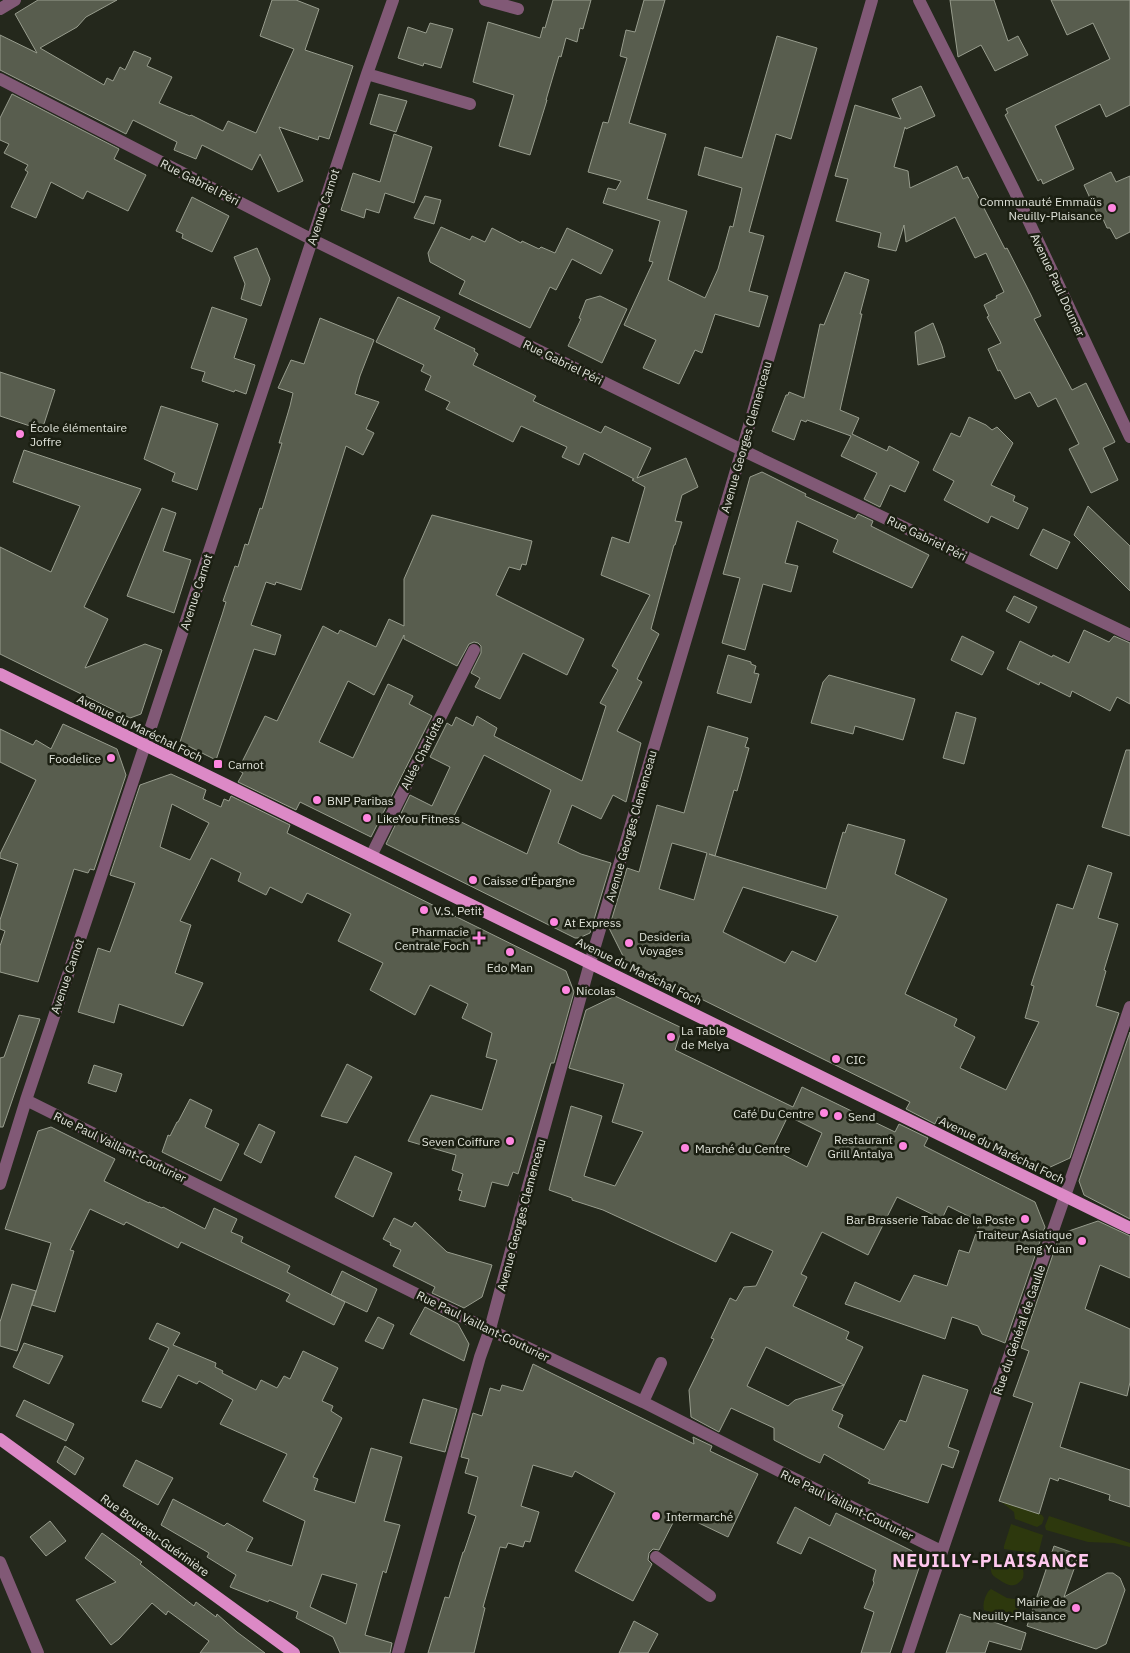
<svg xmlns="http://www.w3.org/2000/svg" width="1130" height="1653" font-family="'IBM Plex Sans',sans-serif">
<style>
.green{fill:#2d380d}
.building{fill:#585d4e;stroke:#989d8e;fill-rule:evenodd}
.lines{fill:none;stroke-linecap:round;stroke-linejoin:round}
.minor{stroke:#815976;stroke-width:12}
.major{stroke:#dc89c6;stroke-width:12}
.poi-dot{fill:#fe86e0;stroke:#1b1f12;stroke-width:2}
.labels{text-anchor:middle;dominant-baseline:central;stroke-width:5;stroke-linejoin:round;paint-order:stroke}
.street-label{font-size:12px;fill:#e0e3da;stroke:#1b1f12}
.poi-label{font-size:12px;fill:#e0e3da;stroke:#1b1f12;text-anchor:start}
.district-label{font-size:18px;font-weight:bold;letter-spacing:1px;fill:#fec7ed;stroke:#1b1f12}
</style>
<rect width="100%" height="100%" fill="#24281c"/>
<!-- green -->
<path class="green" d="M 1000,1501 L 1042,1515 L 1044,1518 L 1042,1524 L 1037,1527 L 1015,1519 L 1014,1512 Z
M 1049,1516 L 1130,1543 L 1130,1547 L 1114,1543 L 1088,1542 L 1046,1530 L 1045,1526 Z
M 1011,1524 L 1043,1535 L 1037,1559 L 1025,1552 L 1004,1549 L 1004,1546 Z
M 1004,1561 C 1016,1561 1026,1564 1023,1578 C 1015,1589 1008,1586 998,1579 C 995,1577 991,1575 991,1570 C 990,1567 992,1565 994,1563 Z
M 991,1589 L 1007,1598 L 1021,1600 L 1016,1618 L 1012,1619 L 984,1610 C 982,1604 986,1592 991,1589 Z"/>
<!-- building -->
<path class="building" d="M 38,0 L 117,0 L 86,17 L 77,27 L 40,48 L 104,85 L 107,78 L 113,81 L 120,67 L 125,70 L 134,51 L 151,58 L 147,66 L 172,77 L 159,103 L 190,116 L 191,115 L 223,131 L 228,121 L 256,133 L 294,49 L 260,36 L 272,0 L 296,0 L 319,9 L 305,50 L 353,66 L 329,139 L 319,136 L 318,140 L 279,127 L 303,181 L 278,192 L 260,154 L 252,170 L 202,145 L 196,159 L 174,150 L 177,142 L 133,120 L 126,134 L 0,70 L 0,35 L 37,53 L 15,14 Z
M 553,0 L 591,0 L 583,29 L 580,28 L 577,42 L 566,38 L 561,57 L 559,56 L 546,100 L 547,100 L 530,155 L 499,146 L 514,95 L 473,82 L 488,22 L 540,38 L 543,27 L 545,28 Z
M 644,0 L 665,0 L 629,123 L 666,134 L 647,199 L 687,211 L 668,280 L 705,298 L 718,269 L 730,226 L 733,227 L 742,188 L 698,175 L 705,147 L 742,158 L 777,36 L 817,48 L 791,139 L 776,134 L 749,232 L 764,236 L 749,291 L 768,296 L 759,327 L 715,314 L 702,353 L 695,350 L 679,384 L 643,368 L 656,340 L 624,325 L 653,262 L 649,261 L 660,221 L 603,203 L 608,188 L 616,190 L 621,181 L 588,172 L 603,122 L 608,123 L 627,58 L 620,56 L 626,30 L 635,32 Z
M 950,0 L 994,0 L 1008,41 L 1018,36 L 1028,55 L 995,71 L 981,45 L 958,57 Z
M 1051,0 L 1130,0 L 1130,105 L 1106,117 L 1100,104 L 1055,126 L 1074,169 L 1043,184 L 1041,179 L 1038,181 L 1005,115 L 1008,113 L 1006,109 L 1110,59 L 1093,23 L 1067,35 Z
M 430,23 L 453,29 L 441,68 L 424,63 L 423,66 L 398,58 L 408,27 L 426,33 Z
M 921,86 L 935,116 L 906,129 L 905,127 L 894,167 L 908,171 L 910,188 L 957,166 L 963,179 L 968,177 L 1005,249 L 1007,248 L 1031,295 L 1041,316 L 1034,319 L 1072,390 L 1086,383 L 1115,442 L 1103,448 L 1118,480 L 1091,493 L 1069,449 L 1079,444 L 1056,398 L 1038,407 L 1030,392 L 1015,399 L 1000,370 L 998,371 L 988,349 L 1001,343 L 987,317 L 989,316 L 984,305 L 997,298 L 996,296 L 1004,292 L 986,253 L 975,258 L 955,217 L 906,242 L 904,225 L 896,251 L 878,247 L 881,233 L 836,221 L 848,179 L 835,176 L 855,105 L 901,119 L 892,99 Z
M 12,94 L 119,149 L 114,159 L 146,175 L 128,211 L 87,191 L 83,199 L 51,182 L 36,218 L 11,207 L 28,172 L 25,170 L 28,165 L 4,153 L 9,144 L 0,140 L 0,118 Z
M 379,94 L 407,101 L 396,132 L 370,124 Z
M 394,134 L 432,147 L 414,203 L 385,193 L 379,213 L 366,209 L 364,218 L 341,210 L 353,173 L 380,182 Z
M 1111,172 L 1116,182 L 1130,176 L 1130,232 L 1116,239 L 1110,228 L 1107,228 L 1103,219 L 1100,220 L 1084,185 Z
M 425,196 L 441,200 L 434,224 L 414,218 Z
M 192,197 L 229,216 L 212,252 L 182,238 L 183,234 L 176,231 Z
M 441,227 L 470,240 L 472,236 L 485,242 L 492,228 L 521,243 L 522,241 L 539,249 L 541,247 L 555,253 L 567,228 L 613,250 L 601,274 L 572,259 L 556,290 L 550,287 L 530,328 L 459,294 L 465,281 L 430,262 L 428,253 Z
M 257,248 L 270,279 L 261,306 L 241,299 L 245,284 L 234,257 Z
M 845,272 L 869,280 L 860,314 L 862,314 L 840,410 L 859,418 L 852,434 L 887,451 L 889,446 L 919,462 L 905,492 L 890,485 L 880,507 L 864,499 L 877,473 L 841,456 L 851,436 L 807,420 L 806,422 L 801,420 L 794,440 L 772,431 L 786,395 L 788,395 L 789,392 L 804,398 L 820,324 L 824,325 Z
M 600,296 L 627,309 L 602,363 L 568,346 L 581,319 L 579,318 L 586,300 Z
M 398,297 L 440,317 L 434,329 L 475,349 L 474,351 L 478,354 L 473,365 L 536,396 L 533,401 L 601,433 L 605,426 L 651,448 L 637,478 L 686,458 L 698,487 L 682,495 L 675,521 L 682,522 L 675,545 L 674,545 L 651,629 L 659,634 L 637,679 L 642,682 L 617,731 L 641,743 L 626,802 L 613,795 L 601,819 L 572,805 L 558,843 L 581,854 L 611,863 L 590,933 L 579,938 L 575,938 L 386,844 L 410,795 L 432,806 L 450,767 L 430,757 L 447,723 L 452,726 L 456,717 L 473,726 L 477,716 L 497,728 L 494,736 L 582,781 L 606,706 L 600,703 L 618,670 L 612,666 L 650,595 L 601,575 L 612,537 L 629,543 L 645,487 L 632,480 L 634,479 L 584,453 L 579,465 L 562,457 L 567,447 L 521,426 L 513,442 L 446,409 L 450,402 L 425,390 L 431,376 L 421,371 L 424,365 L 376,342 ZM 484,755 L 551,790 L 527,854 L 453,818 Z
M 212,307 L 247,319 L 234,358 L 255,365 L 246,394 L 235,390 L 234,392 L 202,381 L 205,372 L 191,368 Z
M 320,318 L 374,340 L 360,376 L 355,394 L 379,402 L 366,429 L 374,433 L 363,455 L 346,446 L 301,590 L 276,582 L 275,585 L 266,582 L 251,625 L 281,635 L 275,655 L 254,649 L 216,760 L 180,742 L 222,615 L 226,602 L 223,601 L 235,566 L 238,567 L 245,544 L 248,545 L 260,508 L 262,509 L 282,443 L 279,443 L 290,406 L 293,393 L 278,388 L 291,360 L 304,364 Z
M 933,323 L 942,346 L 945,357 L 918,365 L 915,332 Z
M 0,372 L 55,390 L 42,430 L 0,416 Z
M 161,406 L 218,424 L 197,490 L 172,481 L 175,473 L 144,459 Z
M 969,417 L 986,425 L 992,430 L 997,427 L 1013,443 L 991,485 L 1015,496 L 1013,501 L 1028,508 L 1018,529 L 991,516 L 988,523 L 944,500 L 954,481 L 933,470 L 951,433 L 960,437 Z
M 24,450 L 141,489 L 84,607 L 108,619 L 85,668 L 145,644 L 162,650 L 141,714 L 130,718 L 0,654 L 0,547 L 51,572 L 80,506 L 13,482 Z
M 762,472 L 806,494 L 805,496 L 855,519 L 858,514 L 873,521 L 871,526 L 929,555 L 912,588 L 833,552 L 838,540 L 797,521 L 785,563 L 798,566 L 791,592 L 763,584 L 745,650 L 722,643 L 740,578 L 723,574 L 750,477 Z
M 1088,506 L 1130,546 L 1130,591 L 1074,535 Z
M 162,508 L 176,513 L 163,551 L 191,560 L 174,613 L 127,596 Z
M 432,515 L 532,541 L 526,565 L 522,564 L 520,570 L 509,567 L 496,595 L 584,639 L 567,675 L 523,653 L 500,699 L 475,687 L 480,678 L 471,673 L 481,653 L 481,646 L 478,643 L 474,642 L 469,644 L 457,666 L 404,639 L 404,635 L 374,695 L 348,681 L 319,742 L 353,758 L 388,684 L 413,696 L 409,704 L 432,716 L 371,837 L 300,802 L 296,810 L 238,782 L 243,773 L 238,770 L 265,716 L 277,721 L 323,626 L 338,634 L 340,630 L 376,647 L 389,619 L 404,626 L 404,579 Z
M 1043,529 L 1070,542 L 1057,569 L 1030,555 Z
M 1014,596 L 1037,607 L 1029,623 L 1006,611 Z
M 1084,630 L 1109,642 L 1114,636 L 1130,643 L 1130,704 L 1117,697 L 1110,711 L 1072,691 L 1070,697 L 1040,682 L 1039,685 L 1007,669 L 1020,641 L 1052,657 L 1053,655 L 1069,663 Z
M 962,636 L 994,652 L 982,675 L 951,660 Z
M 728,655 L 751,662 L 751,664 L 756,666 L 754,673 L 759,674 L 751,703 L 717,693 Z
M 829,675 L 915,699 L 903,740 L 855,726 L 853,734 L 811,723 L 823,682 Z
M 956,712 L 976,718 L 964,764 L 943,758 Z
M 63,724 L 117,749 L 126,775 L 94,870 L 90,869 L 88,873 L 74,869 L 38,982 L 0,972 L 0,946 L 5,931 L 0,929 L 0,920 L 18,864 L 0,858 L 0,854 L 36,780 L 0,762 L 0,729 L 33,745 L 36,740 L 51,749 Z
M 708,726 L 748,738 L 745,747 L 749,748 L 737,791 L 734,790 L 715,856 L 709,854 L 826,889 L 843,832 L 845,833 L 848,824 L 905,840 L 895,874 L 947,899 L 905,994 L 957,1019 L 954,1026 L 975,1037 L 960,1068 L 1006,1090 L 1039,1022 L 1025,1018 L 1034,986 L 1031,985 L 1057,904 L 1073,909 L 1088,865 L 1112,873 L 1098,918 L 1118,924 L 1104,970 L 1106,971 L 1096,1006 L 1119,1013 L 1070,1158 L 1046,1169 L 938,1117 L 935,1124 L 906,1109 L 910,1102 L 888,1091 L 626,962 L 609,928 L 627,868 L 639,872 L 657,805 L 684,813 ZM 672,843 L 707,853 L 694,900 L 659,889 ZM 743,887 L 838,916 L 816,962 L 792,951 L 785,963 L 723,932 Z
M 1126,750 L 1130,750 L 1130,836 L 1102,827 Z
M 171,774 L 206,790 L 203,799 L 221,807 L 224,799 L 229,801 L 231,796 L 290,825 L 287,833 L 566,971 L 574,992 L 554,1063 L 551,1063 L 518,1174 L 513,1172 L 508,1186 L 492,1182 L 485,1207 L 459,1200 L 462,1191 L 458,1190 L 463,1174 L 452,1170 L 456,1155 L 408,1141 L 431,1095 L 482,1110 L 497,1060 L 486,1057 L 492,1033 L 462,1018 L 468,1004 L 430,985 L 415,1015 L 370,990 L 383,963 L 338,941 L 351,914 L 307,893 L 302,903 L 270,887 L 266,895 L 238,881 L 241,873 L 211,858 L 180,921 L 191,925 L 175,973 L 203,983 L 183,1026 L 119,1004 L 114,1023 L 78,1012 L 98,948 L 110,952 L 135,883 L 110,875 L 140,785 ZM 172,804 L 209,823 L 190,860 L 160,847 Z
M 615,996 L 682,1028 L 675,1050 L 793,1107 L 802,1087 L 895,1132 L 899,1124 L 928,1138 L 924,1146 L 1035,1202 L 1045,1227 L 1005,1343 L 982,1334 L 978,1326 L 952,1317 L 945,1339 L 845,1304 L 855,1282 L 900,1302 L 914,1275 L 947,1286 L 959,1250 L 969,1253 L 980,1222 L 948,1206 L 942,1219 L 897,1197 L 868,1255 L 822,1232 L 801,1274 L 807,1277 L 793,1306 L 849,1332 L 846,1339 L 863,1347 L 832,1410 L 843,1415 L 838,1427 L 884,1450 L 900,1420 L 906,1422 L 923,1375 L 968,1390 L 948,1447 L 959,1451 L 953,1468 L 942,1464 L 928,1503 L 868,1483 L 870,1480 L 824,1454 L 820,1463 L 809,1458 L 774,1440 L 774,1428 L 731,1408 L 719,1432 L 691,1417 L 689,1390 L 714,1339 L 711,1338 L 730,1298 L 736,1301 L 744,1287 L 756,1286 L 773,1251 L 731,1232 L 716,1262 L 603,1210 L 572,1200 L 572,1198 L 549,1190 L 571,1106 L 602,1116 L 584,1176 L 615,1186 L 643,1132 L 612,1122 L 624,1084 L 569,1068 L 586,1010 ZM 788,1116 L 822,1133 L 807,1167 L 772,1149 ZM 766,1347 L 844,1385 L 795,1400 L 788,1406 L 747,1386 Z
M 19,1015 L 40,1019 L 3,1127 L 0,1127 L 0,1058 L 4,1057 Z
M 1130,1032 L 1130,1219 L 1084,1195 L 1079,1181 Z
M 347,1064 L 372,1077 L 347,1123 L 321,1116 Z
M 94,1065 L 122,1074 L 116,1092 L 88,1083 Z
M 190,1099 L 212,1110 L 205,1127 L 239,1144 L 221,1181 L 162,1152 L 168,1135 L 170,1136 L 177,1122 L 178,1122 Z
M 259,1124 L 275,1132 L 261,1163 L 244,1154 Z
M 51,1127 L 115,1159 L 104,1181 L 149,1203 L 149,1202 L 162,1208 L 163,1207 L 205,1229 L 214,1208 L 237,1219 L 231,1232 L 243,1237 L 241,1242 L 290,1266 L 287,1272 L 345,1302 L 334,1325 L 286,1301 L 290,1294 L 225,1263 L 181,1242 L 178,1248 L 126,1222 L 124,1225 L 90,1209 L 70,1250 L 74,1251 L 55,1312 L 32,1305 L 51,1243 L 5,1229 L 38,1131 Z
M 355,1156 L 392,1173 L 373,1217 L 335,1197 Z
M 394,1218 L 412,1227 L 415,1222 L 447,1252 L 492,1265 L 482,1297 L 464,1308 L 432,1293 L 435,1287 L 393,1266 L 401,1250 L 390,1245 L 391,1243 L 383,1239 Z
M 1098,1221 L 1130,1236 L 1130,1278 L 1100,1265 L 1085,1309 L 1130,1329 L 1130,1382 L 1127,1396 L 1080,1382 L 1060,1447 L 1130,1470 L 1130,1507 L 1109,1500 L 1110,1495 L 1059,1478 L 1058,1481 L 1050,1478 L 1039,1514 L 999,1501 L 1033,1403 L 1013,1396 L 1029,1351 L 1021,1348 L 1060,1234 Z
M 342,1271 L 377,1289 L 367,1312 L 331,1295 Z
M 12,1284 L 36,1291 L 17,1351 L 0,1346 L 0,1322 Z
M 425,1307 L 458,1324 L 469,1344 L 464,1361 L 410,1334 Z
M 378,1317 L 394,1325 L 383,1349 L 365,1341 Z
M 157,1323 L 180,1333 L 173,1345 L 216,1363 L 215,1367 L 223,1371 L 222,1373 L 256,1390 L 261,1380 L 277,1388 L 284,1376 L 290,1379 L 303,1351 L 338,1368 L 322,1401 L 333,1406 L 331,1411 L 342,1418 L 313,1477 L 318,1479 L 314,1490 L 355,1503 L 371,1448 L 402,1457 L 384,1521 L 400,1525 L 386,1573 L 383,1571 L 365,1635 L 392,1643 L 390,1653 L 340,1653 L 333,1637 L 296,1618 L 298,1612 L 269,1600 L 268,1602 L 230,1587 L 236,1575 L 207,1557 L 209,1553 L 161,1525 L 173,1499 L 224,1526 L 227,1523 L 253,1538 L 246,1551 L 292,1566 L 305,1521 L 263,1501 L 287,1454 L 220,1424 L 233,1400 L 199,1381 L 197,1384 L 178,1375 L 161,1408 L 142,1401 L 169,1348 L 149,1339 ZM 322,1574 L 357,1584 L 346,1624 L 310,1607 Z
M 24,1343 L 63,1356 L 49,1384 L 13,1367 Z
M 533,1364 L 694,1444 L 693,1437 L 712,1446 L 710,1451 L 758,1474 L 728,1537 L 678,1513 L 659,1550 L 653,1549 L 649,1553 L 648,1560 L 652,1564 L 633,1601 L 575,1571 L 615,1493 L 575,1471 L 572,1477 L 533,1465 L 521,1506 L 539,1512 L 530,1542 L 525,1541 L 523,1547 L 508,1543 L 506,1548 L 500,1547 L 483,1607 L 485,1608 L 474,1653 L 428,1653 L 445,1597 L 449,1598 L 463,1552 L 464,1552 L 476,1516 L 468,1513 L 478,1477 L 465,1473 L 469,1459 L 461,1457 L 473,1413 L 482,1416 L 490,1388 L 500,1391 L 502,1385 L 523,1391 Z
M 423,1399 L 457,1409 L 445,1452 L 410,1443 Z
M 24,1400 L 74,1424 L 66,1441 L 16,1416 Z
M 65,1446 L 84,1458 L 75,1475 L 57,1462 Z
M 136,1460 L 173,1478 L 158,1505 L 123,1486 Z
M 795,1507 L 830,1526 L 836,1513 L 912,1551 L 920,1565 L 890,1653 L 861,1653 L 874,1612 L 864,1608 L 874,1583 L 873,1580 L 876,1570 L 809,1537 L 801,1554 L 777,1543 Z
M 50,1521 L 66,1541 L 46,1556 L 30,1537 Z
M 102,1533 L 142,1562 L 140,1564 L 194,1606 L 196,1602 L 216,1617 L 217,1614 L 237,1632 L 265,1653 L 200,1653 L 209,1641 L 168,1611 L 166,1615 L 152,1603 L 119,1639 L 111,1645 L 76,1600 L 116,1582 L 85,1558 Z
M 1054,1546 L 1079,1555 L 1064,1597 L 1107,1573 L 1113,1573 L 1120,1578 L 1125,1590 L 1106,1644 L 1096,1649 L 1027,1626 Z
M 960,1614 L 984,1622 L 985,1619 L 1026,1633 L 1021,1650 L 989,1641 L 985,1653 L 946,1653 Z
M 634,1621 L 658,1634 L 648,1653 L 619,1653 Z"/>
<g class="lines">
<!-- minor -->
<path class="minor" d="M 485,0 L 518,9
M 919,0 L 1014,190 L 1130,437
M 0,9 L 15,0
M 367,74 L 470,104
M 0,79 L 313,240 L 742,450 L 1130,635
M 371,856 L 474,650
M 26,1100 L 469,1320 L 643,1402 L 779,1471 L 941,1551
M 0,1184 L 26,1100 L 145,745 L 367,74 L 393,0
M 643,1402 L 661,1363
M 656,1557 L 710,1596
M 0,1562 L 38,1653
M 398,1653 L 480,1357 L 490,1329 L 526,1194 L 590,963 L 742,450 L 872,0
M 908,1653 C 979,1437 1057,1223 1130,1007"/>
<!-- major -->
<path class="major" d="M 0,674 L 1130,1228
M 0,1439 L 294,1653"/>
</g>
<!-- markers -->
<g class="poi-dot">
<circle cx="1112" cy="208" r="5"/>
<circle cx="20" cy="434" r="5"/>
<circle cx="111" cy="758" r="5"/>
<rect x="213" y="759" width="10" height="10" rx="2.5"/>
<circle cx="317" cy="800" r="5"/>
<circle cx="367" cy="818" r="5"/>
<circle cx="473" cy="880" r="5"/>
<circle cx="424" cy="910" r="5"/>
<circle cx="554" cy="922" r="5"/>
<path d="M476.5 930.5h5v5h5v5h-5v5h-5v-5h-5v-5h5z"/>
<circle cx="629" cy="943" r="5"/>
<circle cx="510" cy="952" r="5"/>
<circle cx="566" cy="990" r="5"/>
<circle cx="671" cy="1037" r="5"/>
<circle cx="836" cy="1059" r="5"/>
<circle cx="824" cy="1113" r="5"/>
<circle cx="838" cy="1116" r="5"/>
<circle cx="510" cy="1141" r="5"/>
<circle cx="903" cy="1146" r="5"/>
<circle cx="685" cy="1148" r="5"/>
<circle cx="1025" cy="1219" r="5"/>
<circle cx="1082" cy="1241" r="5"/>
<circle cx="656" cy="1516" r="5"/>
<circle cx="1076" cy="1608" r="5"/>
</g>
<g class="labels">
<!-- street labels -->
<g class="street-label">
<text transform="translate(200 182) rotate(27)">Rue Gabriel Péri</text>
<text transform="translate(323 207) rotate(-72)">Avenue Carnot</text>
<text transform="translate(1058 285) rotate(65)">Avenue Paul Doumer</text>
<text transform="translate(563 362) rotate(26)">Rue Gabriel Péri</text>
<text transform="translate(746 437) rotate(-74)">Avenue Georges Clemenceau</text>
<text transform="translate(927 538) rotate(26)">Rue Gabriel Péri</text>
<text transform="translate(196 592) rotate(-72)">Avenue Carnot</text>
<text transform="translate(140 728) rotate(26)">Avenue du Maréchal Foch</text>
<text transform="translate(422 753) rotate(-63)">Allée Charlotte</text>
<text transform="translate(631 826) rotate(-74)">Avenue Georges Clemenceau</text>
<text transform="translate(639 971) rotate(26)">Avenue du Maréchal Foch</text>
<text transform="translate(67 976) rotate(-71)">Avenue Carnot</text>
<text transform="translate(120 1147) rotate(26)">Rue Paul Vaillant-Couturier</text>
<text transform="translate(1002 1150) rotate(26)">Avenue du Maréchal Foch</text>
<text transform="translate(521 1215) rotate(-75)">Avenue Georges Clemenceau</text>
<text transform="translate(483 1326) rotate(26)">Rue Paul Vaillant-Couturier</text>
<text transform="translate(1019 1330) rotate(-71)">Rue du Général de Gaulle</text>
<text transform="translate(847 1505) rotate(26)">Rue Paul Vaillant-Couturier</text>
<text transform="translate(155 1535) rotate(36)">Rue Boureau-Guérinière</text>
</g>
<!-- poi labels -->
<g class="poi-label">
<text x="1102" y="201" text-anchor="end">Communauté Emmaüs<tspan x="1102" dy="14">Neuilly-Plaisance</tspan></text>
<text x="30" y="427">École élémentaire<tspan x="30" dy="14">Joffre</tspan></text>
<text x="101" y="758" text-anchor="end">Foodelice</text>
<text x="228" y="764">Carnot</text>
<text x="327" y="800">BNP Paribas</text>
<text x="377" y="818">LikeYou Fitness</text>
<text x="483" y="880">Caisse d'Épargne</text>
<text x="434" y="910">V.S. Petit</text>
<text x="564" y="922">At Express</text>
<text x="469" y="931" text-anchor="end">Pharmacie<tspan x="469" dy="14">Centrale Foch</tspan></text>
<text x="639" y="936">Desideria<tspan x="639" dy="14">Voyages</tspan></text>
<text x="510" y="967" text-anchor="middle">Edo Man</text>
<text x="576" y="990">Nicolas</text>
<text x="681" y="1030">La Table<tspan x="681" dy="14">de Melya</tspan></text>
<text x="846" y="1059">CIC</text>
<text x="814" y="1113" text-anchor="end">Café Du Centre</text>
<text x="848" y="1116">Send</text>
<text x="893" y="1139" text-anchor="end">Restaurant<tspan x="893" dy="14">Grill Antalya</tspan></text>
<text x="500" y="1141" text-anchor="end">Seven Coiffure</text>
<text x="695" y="1148">Marché du Centre</text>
<text x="1015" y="1219" text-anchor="end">Bar Brasserie Tabac de la Poste</text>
<text x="1072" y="1234" text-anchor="end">Traiteur Asiatique<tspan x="1072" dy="14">Peng Yuan</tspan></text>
<text x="666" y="1516">Intermarché</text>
<text x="1066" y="1601" text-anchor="end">Mairie de<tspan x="1066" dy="14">Neuilly-Plaisance</tspan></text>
</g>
<!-- district labels -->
<g class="district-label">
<text x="991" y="1560">NEUILLY-PLAISANCE</text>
</g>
</g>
</svg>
